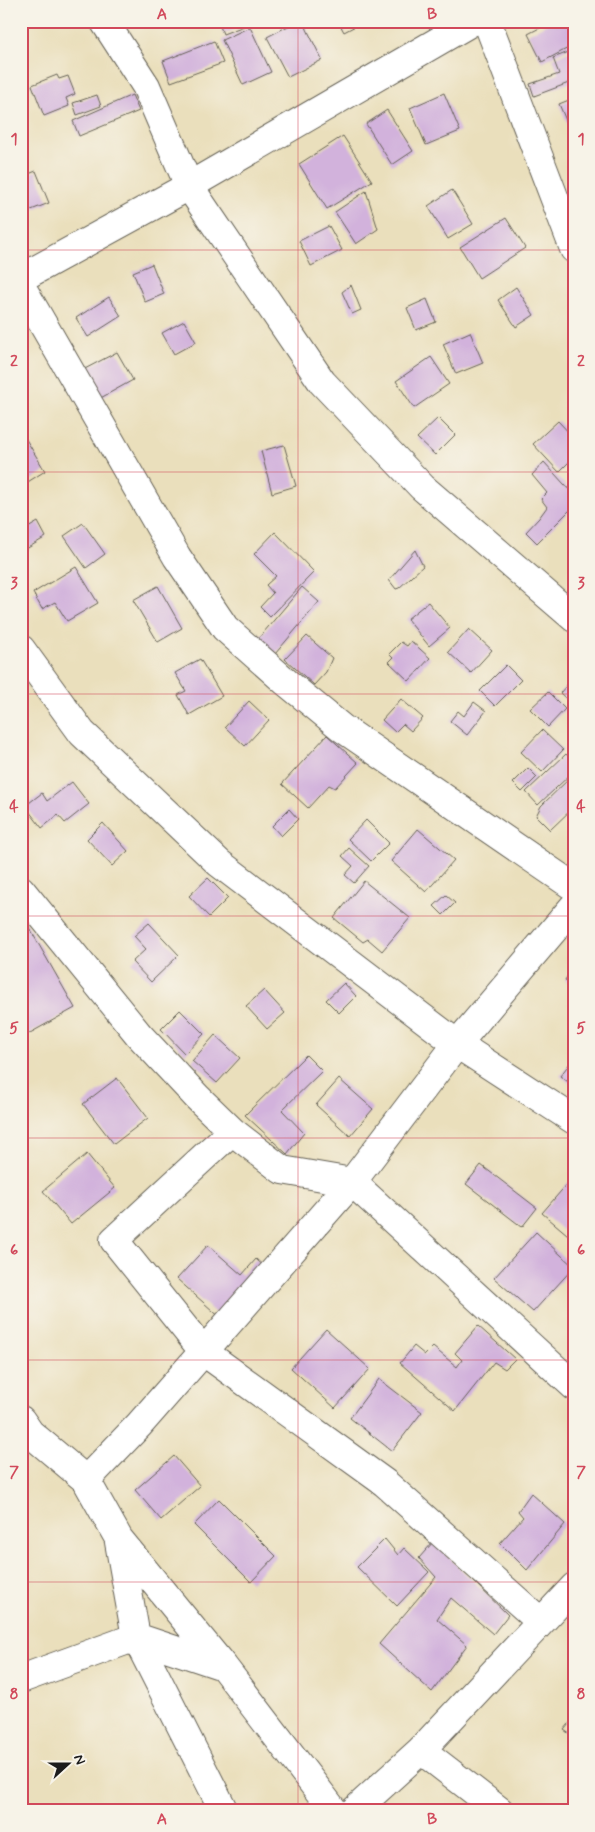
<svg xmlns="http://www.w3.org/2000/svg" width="595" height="1832" font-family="Mynerve,sans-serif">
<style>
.building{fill:#d2b2dc}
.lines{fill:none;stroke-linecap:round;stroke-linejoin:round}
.street-casing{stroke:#646054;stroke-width:30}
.street{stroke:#fff;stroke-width:28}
.grid{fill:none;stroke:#d1495b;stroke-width:1;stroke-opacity:0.55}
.neatline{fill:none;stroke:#d1495b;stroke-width:2}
.grid-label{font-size:16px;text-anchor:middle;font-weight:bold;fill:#d1495b}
</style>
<rect width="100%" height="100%" fill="#f7f3e8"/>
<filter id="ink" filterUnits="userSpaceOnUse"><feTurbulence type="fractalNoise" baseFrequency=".02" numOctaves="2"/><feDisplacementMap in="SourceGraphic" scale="10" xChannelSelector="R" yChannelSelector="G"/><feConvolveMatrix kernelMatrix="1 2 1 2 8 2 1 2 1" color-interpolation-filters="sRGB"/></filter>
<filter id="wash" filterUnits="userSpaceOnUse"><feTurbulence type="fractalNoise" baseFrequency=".0096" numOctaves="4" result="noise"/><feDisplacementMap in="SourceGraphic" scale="20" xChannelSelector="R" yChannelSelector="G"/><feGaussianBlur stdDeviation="1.12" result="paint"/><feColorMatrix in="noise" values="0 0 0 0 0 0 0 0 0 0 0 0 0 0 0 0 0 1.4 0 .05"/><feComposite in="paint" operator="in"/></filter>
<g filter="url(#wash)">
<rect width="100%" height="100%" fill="#eadfbc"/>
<g id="blocks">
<!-- building -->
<path class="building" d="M 218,21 L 242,21 L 244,26 L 223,34 Z
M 298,21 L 303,21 L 322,60 L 288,77 L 267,37 Z
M 338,21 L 365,21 L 344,32 Z
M 553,21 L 573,21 L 574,45 L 542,62 L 528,34 Z
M 250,27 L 271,72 L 243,85 L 222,40 Z
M 214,41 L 223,63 L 171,82 L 163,61 Z
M 574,50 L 574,81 L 534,96 L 530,84 L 559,74 L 553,58 Z
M 57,75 L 59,79 L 68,76 L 75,94 L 66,98 L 69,106 L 44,116 L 32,85 Z
M 444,93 L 460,131 L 426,145 L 410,108 Z
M 97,95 L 101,106 L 77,115 L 73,103 Z
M 132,95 L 139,111 L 79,136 L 73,121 Z
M 574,98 L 574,131 L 571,132 L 559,104 Z
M 387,110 L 413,151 L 392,165 L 366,124 Z
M 343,136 L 372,181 L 327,209 L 299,164 Z
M 36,171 L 49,203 L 21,214 L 21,177 Z
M 452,190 L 473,224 L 448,239 L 428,206 Z
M 366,191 L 378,229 L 356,244 L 335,212 Z
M 506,218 L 525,248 L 479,278 L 460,247 Z
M 329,226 L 342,250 L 311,266 L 299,241 Z
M 152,264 L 164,294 L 145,302 L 133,272 Z
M 351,285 L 361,310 L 352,314 L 342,292 Z
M 516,287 L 534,315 L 516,327 L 498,300 Z
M 109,297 L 121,316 L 88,337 L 76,318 Z
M 427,299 L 436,322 L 416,330 L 407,308 Z
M 184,321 L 196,342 L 174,354 L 162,333 Z
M 470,332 L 483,363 L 456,374 L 443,344 Z
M 117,352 L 133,380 L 97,400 L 81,371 Z
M 431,357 L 449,384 L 414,408 L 396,381 Z
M 438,418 L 455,435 L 435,455 L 417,438 Z
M 558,421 L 574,438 L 574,457 L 559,472 L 533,444 Z
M 21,431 L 45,471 L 23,485 L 21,482 Z
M 284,445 L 296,486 L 272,493 L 261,451 Z
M 544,462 L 574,495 L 574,506 L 537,543 L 526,532 L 539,518 L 547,507 L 541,499 L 547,493 L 532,475 Z
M 38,522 L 46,537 L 21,552 L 21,532 Z
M 83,523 L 105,554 L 86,568 L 64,536 Z
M 275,532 L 314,572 L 270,617 L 260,607 L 273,593 L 266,585 L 276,576 L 254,554 Z
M 415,550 L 423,566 L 399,588 L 396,589 L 389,580 Z
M 76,567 L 98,603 L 67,621 L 55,602 L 42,609 L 33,593 Z
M 158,586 L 182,628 L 158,642 L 133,600 Z
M 302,587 L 319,602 L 275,654 L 258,639 Z
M 428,602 L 450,628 L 429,646 L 407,619 Z
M 469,629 L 492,650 L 471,673 L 448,652 Z
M 307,636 L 332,658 L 326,672 L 314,685 L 285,659 Z
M 411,641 L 430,658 L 409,681 L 389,662 L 393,658 L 389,654 L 401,642 L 407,646 Z
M 200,659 L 222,696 L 189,715 L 178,695 L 186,691 L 175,673 Z
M 506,665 L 521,680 L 495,706 L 480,691 Z
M 574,677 L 574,706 L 560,693 Z
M 548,692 L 565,709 L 548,727 L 530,709 Z
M 401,699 L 423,718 L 411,731 L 403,724 L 395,732 L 382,720 Z
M 249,701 L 269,720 L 245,746 L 225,727 Z
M 474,702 L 486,711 L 467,735 L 450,721 L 458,711 L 464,716 Z
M 542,730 L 563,750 L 542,772 L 521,752 Z
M 327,735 L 358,763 L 335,788 L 329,785 L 308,808 L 282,784 Z
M 566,754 L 574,762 L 574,771 L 538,805 L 526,792 Z
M 528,768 L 537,777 L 522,792 L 513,783 Z
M 574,774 L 574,807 L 550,830 L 536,816 L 541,806 Z
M 72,782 L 89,804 L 65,823 L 58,815 L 42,828 L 25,806 L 42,793 L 47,801 Z
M 289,809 L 298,819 L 281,836 L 272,826 Z
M 366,820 L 389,843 L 371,861 L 348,839 Z
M 103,823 L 128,851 L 112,866 L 87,839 Z
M 418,829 L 454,860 L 426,892 L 391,861 Z
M 349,848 L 369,866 L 354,883 L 345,875 L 353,866 L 342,856 Z
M 208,878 L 228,898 L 209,917 L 189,896 Z
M 364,881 L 410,918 L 382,951 L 368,939 L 363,942 L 334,918 Z
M 446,895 L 455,903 L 443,915 L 434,906 Z
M 26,922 L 75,1008 L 21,1038 L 21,949 L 25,947 L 21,940 L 21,925 Z
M 149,923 L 179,955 L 151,982 L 132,962 L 146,949 L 134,936 Z
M 574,966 L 574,986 L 565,980 Z
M 344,983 L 356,996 L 339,1013 L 326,1000 Z
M 264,990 L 285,1013 L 267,1029 L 246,1006 Z
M 180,1010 L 204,1034 L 185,1054 L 161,1029 Z
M 215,1035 L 240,1058 L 217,1083 L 192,1061 Z
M 306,1055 L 322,1071 L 282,1110 L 304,1133 L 287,1154 L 245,1115 Z
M 574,1058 L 574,1086 L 560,1076 Z
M 117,1078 L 148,1118 L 114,1144 L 83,1104 Z
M 339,1079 L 373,1109 L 350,1136 L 316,1105 Z
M 87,1154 L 115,1188 L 71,1224 L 43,1191 Z
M 481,1165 L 537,1208 L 522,1227 L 466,1184 Z
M 574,1176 L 574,1240 L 542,1213 Z
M 536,1232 L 574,1267 L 533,1312 L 494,1278 Z
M 208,1245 L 242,1275 L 256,1259 L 267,1269 L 222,1319 L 177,1279 Z
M 478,1326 L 515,1359 L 505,1369 L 494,1362 L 455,1411 L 400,1363 L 414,1346 L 425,1355 L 433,1347 L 457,1367 L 462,1360 L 455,1353 Z
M 326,1329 L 370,1369 L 335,1408 L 291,1368 Z
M 379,1379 L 422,1412 L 392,1451 L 350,1418 Z
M 174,1456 L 200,1486 L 161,1520 L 135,1490 Z
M 531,1493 L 565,1524 L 527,1570 L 500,1543 L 523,1517 L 518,1511 Z
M 219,1499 L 276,1556 L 251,1582 L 194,1525 Z
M 385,1539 L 398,1555 L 404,1548 L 429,1572 L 397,1606 L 357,1567 Z
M 433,1542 L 508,1615 L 493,1634 L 451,1598 L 437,1619 L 467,1645 L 432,1692 L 379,1644 L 436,1577 L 419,1558 Z
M 574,1718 L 574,1737 L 564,1730 Z"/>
</g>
</g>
<g filter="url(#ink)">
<use href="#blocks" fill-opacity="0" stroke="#646054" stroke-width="1"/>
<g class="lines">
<!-- street casing -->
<g class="street-casing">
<path id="street" d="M 104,21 L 146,86 L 189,186 L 322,382 L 422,487 L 574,618
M 487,21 L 574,249
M 21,278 L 189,186 L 473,21
M 21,286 L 177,557 L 225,628 L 286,682 L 342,728 L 574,887
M 21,649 L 82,733 L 219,863 L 457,1044 L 574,1120
M 21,890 L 139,1035 L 197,1097 L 232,1131 L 282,1170 L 352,1182 L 574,1386
M 232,1131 L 114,1240 L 204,1352 L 385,1483 L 541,1622
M 21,1420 L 30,1433 L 86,1480 L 119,1539 L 223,1666 L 334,1811
M 86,1480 L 139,1425 L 352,1182 L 457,1044 L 574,906
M 119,1542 L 136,1637 L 224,1811
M 21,1679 L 136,1637 L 223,1666
M 421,1750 L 500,1811
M 354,1811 L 421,1750 L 574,1587"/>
</g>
<!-- street -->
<use href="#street" class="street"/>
</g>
</g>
<!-- grid -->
<path class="grid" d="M 298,21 L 298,1811M 21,250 L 574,250M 21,472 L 574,472M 21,694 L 574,694M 21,916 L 574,916M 21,1138 L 574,1138M 21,1360 L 574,1360M 21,1582 L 574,1582"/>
<!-- margin -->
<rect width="595" height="1832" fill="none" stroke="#f7f3e8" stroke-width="55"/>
<!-- north arrow -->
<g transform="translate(68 1764) rotate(69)" stroke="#f7f3e8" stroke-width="4" paint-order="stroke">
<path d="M0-4L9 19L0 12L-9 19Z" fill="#1c1c1c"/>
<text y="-8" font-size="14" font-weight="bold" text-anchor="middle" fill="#1c1c1c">N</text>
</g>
<rect x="28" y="28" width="540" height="1776" class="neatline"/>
<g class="grid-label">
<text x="162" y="19">A</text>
<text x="432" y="19">B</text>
<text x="14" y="144">1</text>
<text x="581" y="144">1</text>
<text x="14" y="366">2</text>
<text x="581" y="366">2</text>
<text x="14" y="588">3</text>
<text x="581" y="588">3</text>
<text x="14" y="811">4</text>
<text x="581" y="811">4</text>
<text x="14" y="1033">5</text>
<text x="581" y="1033">5</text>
<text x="14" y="1255">6</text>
<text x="581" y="1255">6</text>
<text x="14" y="1477">7</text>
<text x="581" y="1477">7</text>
<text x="14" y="1699">8</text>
<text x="581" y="1699">8</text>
<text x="162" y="1824">A</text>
<text x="432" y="1824">B</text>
</g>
</svg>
